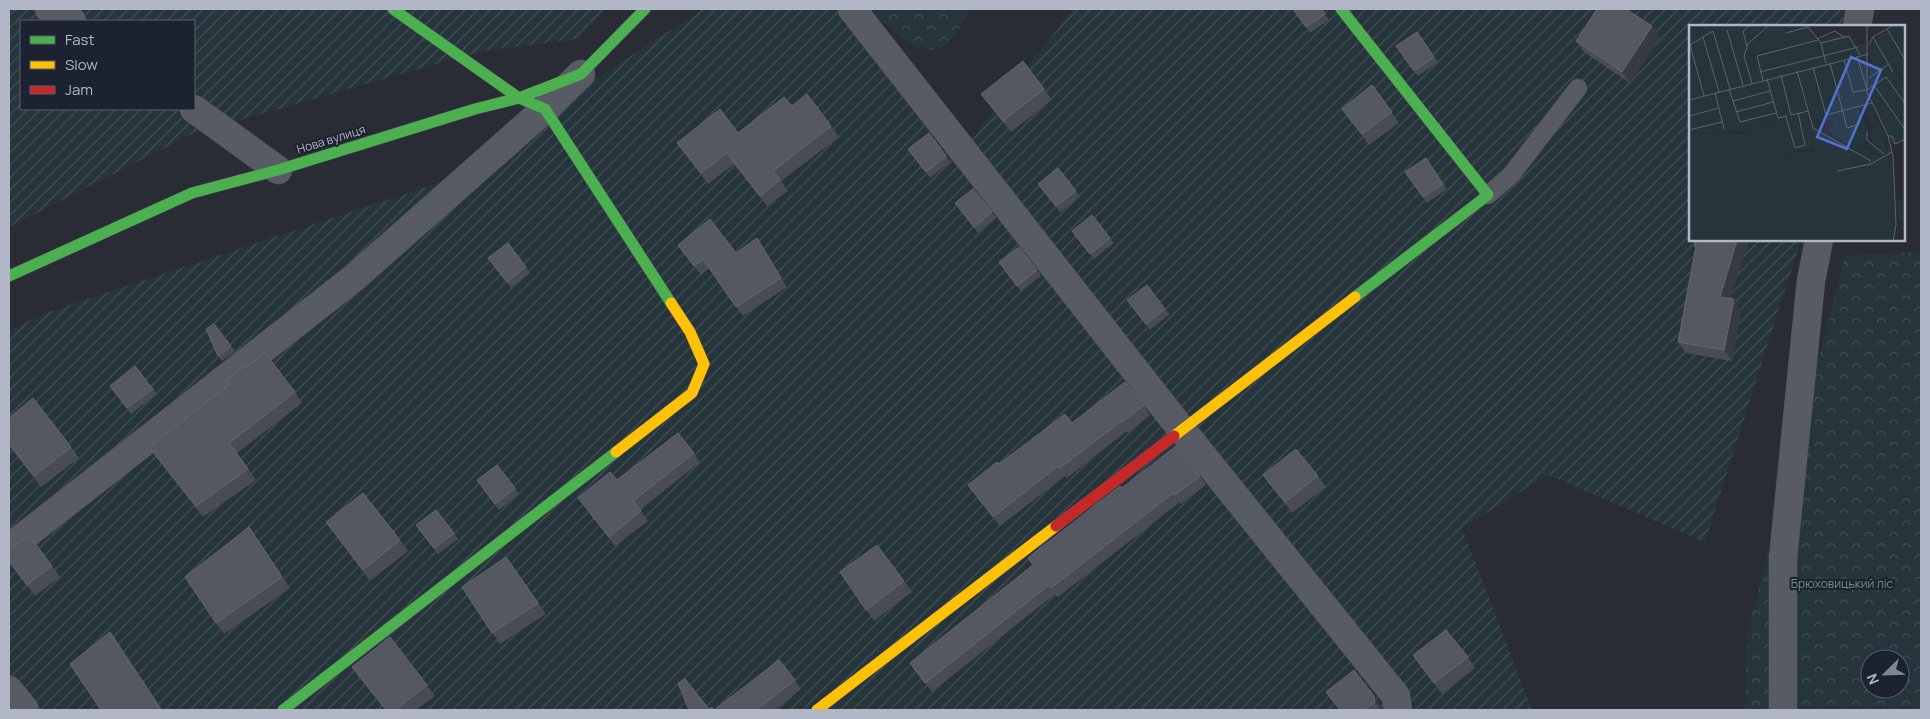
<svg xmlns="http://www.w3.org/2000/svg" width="1930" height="719" font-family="Manrope,sans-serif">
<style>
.forest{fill:url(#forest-crowns);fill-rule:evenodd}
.garden{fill:url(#garden-furrows);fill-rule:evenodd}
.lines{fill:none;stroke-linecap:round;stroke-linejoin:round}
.lane-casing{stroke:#45474f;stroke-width:19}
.street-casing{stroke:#45474f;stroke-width:29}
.fast-casing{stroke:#45474f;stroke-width:12}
.slow-casing{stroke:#45474f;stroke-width:12}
.jam-casing{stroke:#45474f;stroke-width:12}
.lane{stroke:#585b63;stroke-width:18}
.street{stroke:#585b63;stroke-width:28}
.fast{stroke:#4caf50;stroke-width:11}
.slow{stroke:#ffc107;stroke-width:11}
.jam{stroke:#c62828;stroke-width:11}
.wall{fill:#4a4c55}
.shaded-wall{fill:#383a43}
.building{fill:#555861;stroke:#646671}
.labels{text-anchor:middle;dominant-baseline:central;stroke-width:4;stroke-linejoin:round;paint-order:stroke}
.street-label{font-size:12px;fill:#b2b7c7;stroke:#1c2230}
.park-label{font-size:12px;fill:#69987a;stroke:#1c2230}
.inset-road{fill:none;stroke:#60646f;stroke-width:1}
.view{fill:#5173d2;fill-opacity:0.15;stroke:#5173d2;stroke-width:2.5}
.inset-edge{fill:none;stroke:#b2b7c7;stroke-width:2.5}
</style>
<defs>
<pattern id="forest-crowns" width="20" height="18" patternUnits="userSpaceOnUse" patternTransform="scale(1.25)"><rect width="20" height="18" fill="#26353b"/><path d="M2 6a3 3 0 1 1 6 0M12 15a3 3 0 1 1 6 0" fill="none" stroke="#435056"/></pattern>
<pattern id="garden-furrows" width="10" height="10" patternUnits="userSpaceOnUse" patternTransform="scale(1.25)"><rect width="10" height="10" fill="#26353b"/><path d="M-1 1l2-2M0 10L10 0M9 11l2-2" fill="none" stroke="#435056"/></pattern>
</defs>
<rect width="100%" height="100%" fill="#292c35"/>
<!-- forest -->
<path class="forest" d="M 869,9 L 970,9 C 963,21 955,40 942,47 C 918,59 885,24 869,9 Z
M 1921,252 L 1921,710 L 1745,710 L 1747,634 L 1845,256 ZM 1870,659 L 1900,659 L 1900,689 L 1870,689 Z"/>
<!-- garden -->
<path class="garden" d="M 9,9 L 605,9 L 578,39 L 482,51 L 194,133 L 9,227 ZM 21,21 L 194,21 L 194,109 L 21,109 Z
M 704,9 L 838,9 L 968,143 L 1073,9 L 1853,9 L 1850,26 L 1690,26 L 1690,240 L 1801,240 L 1705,542 L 1548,475 L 1462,528 L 1532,710 L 9,710 L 9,331 L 45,313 L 441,182 L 661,36 Z"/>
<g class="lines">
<!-- lane casing -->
<g class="lane-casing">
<path id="lane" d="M 1488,195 L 1511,175 L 1578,88"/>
</g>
<!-- street casing -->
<g class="street-casing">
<path id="street" d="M 49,9 L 72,21
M 852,9 L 1182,430 L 1396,696 L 1398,710
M 1857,26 L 1860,9
M 194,109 L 278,170
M 9,548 L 355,277 L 545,109 L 581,74
M 9,690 L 25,710
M 1783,710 L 1783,558 L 1811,281 L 1819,240"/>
</g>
<!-- fast casing -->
<g class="fast-casing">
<path id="fast" d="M 393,9 L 519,98 L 545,109 L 671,303
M 1341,9 L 1488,195 L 1355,297
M 9,276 L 192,193 L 278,170 L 475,109 L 519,98 L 581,74 L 645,9
M 283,710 L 616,452"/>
</g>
<!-- slow casing -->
<g class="slow-casing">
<path id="slow" d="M 1174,436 L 1355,297
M 616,452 L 692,393 L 704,364 L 690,332 L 671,303
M 817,710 L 1056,526"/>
</g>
<!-- jam casing -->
<g class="jam-casing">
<path id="jam" d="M 1056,526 L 1174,436"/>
</g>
<!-- lane -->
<use href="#lane" class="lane"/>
<!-- street -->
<use href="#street" class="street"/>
<!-- fast -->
<use href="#fast" class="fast"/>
<!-- slow -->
<use href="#slow" class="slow"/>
<!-- jam -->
<use href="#jam" class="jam"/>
</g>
<!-- wall -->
<path class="wall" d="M 1293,9 L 1322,9 L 1329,20 L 1310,33 Z
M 1652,26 L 1660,37 L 1630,83 L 1584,52 L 1576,41 Z
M 1417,32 L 1438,62 L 1418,76 L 1396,46 Z
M 1372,85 L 1399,123 L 1369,145 L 1342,109 Z
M 1044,89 L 1052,100 L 1011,132 L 981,94 Z
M 792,106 L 831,126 L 839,137 L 781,181 L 788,191 L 767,206 L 734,164 L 708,184 L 677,143 L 738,133 Z
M 912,155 L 946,156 L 950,162 L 930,178 Z
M 1426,158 L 1447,189 L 1427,203 L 1405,172 Z
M 1038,184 L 1076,191 L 1080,197 L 1060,212 Z
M 955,203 L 992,212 L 996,218 L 978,233 Z
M 1076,237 L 1110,238 L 1114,243 L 1094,259 Z
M 1696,240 L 1749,240 L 1730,299 L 1741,310 L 1732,361 L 1686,353 L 1678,342 L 1696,249 L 1694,246 Z
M 508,243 L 530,273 L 511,288 L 488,258 Z
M 678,245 L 736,253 L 763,247 L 787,287 L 743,316 L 709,268 L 701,275 Z
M 1003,268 L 1037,270 L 1041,276 L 1021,291 Z
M 1127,300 L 1165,309 L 1170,314 L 1150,330 Z
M 231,346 L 235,351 L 222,361 L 218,356 Z
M 247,367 L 295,392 L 302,403 L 237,453 L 256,480 L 203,517 L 157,458 L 149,447 L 229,385 Z
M 110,386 L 153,389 L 157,394 L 131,414 Z
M 1144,405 L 1150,415 L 1128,433 L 1127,431 L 1067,478 L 1065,476 L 1000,526 L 968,485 L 999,464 L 1072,423 Z
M 9,418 L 71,447 L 79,458 L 41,487 L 9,445 Z
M 694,453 L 700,462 L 640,510 L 648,521 L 615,546 L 578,498 L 617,480 Z
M 1263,475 L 1318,476 L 1326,487 L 1292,513 Z
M 1200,476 L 1206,485 L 1181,504 L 1180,502 L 1058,597 L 1055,594 L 932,692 L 910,663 L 1033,565 L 1028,558 L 1122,488 Z
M 481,486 L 515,488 L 519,494 L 499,510 Z
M 326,522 L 400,540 L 408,551 L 370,581 Z
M 249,527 L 290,588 L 224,634 L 216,623 Z
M 420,531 L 454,533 L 458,539 L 438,554 Z
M 9,551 L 52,566 L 60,577 L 35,596 L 9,562 Z
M 506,557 L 546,614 L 500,644 L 462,587 Z
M 840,572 L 904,581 L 912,592 L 874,621 Z
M 1413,655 L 1468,657 L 1475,668 L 1442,694 Z
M 352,667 L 427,685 L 435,696 L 416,710 L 386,710 Z
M 1354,670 L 1382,707 L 1382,710 L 1340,710 L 1326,692 Z
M 795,680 L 801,689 L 775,710 L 714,710 Z"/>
<!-- shaded-wall -->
<path class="shaded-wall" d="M 432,9 L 438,9 L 435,13 Z
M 1652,26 L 1660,37 L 1630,83 L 1622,72 Z
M 757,238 L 763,247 L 787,287 L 781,278 Z
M 1737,240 L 1749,240 L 1727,308 L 1720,297 Z
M 1734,299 L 1741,310 L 1732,361 L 1724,350 Z
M 1374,696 L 1382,707 L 1382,710 L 1381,710 L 1375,702 Z"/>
<!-- building -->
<path class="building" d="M 1293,9 L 1322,9 L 1325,14 L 1306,27 Z
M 1597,9 L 1626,9 L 1652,26 L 1622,72 L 1576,41 Z
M 1417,32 L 1434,57 L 1414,71 L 1396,46 Z
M 1023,61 L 1044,89 L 1003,121 L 981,94 Z
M 1372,85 L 1392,112 L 1362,134 L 1342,109 Z
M 807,94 L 831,126 L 773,171 L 780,180 L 760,196 L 727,153 L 701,173 L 677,143 L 720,109 L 738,133 L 784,97 L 792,106 Z
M 929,133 L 946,156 L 926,172 L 908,149 Z
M 1426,158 L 1443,184 L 1423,197 L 1405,172 Z
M 1058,168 L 1076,191 L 1056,206 L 1038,184 Z
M 973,189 L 992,212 L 974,227 L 955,203 Z
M 1092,215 L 1110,238 L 1090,254 L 1072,231 Z
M 710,219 L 736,253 L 757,238 L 781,278 L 736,307 L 703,259 L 694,266 L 678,245 Z
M 1696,240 L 1737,240 L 1720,297 L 1734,299 L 1724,350 L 1678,342 L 1696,246 L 1694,246 Z
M 508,243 L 526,267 L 507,282 L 488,258 Z
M 1019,247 L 1037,270 L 1017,286 L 999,262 Z
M 1147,285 L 1165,309 L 1146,324 L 1127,300 Z
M 214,324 L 231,346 L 218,356 L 206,329 Z
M 265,353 L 295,392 L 229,443 L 248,469 L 196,506 L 149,447 L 229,385 L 227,380 L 246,365 L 247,367 Z
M 135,366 L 153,389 L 127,408 L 110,386 Z
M 1125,382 L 1144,405 L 1121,423 L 1120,422 L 1060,468 L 1058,466 L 993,517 L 968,485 L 997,462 L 999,464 L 1065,414 L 1072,423 Z
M 33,398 L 71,447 L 34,476 L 9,444 L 9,418 Z
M 678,433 L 694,453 L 633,501 L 641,511 L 609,537 L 578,498 L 610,472 L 617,480 Z
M 1176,446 L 1200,476 L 1175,495 L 1173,493 L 1051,588 L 1049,585 L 925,683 L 910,663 L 1033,565 L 1028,558 L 1120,486 L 1122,488 Z
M 1296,449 L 1318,476 L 1285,502 L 1263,475 Z
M 497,465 L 515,488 L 495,504 L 477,480 Z
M 363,493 L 400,540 L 363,570 L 326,522 Z
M 436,510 L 454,533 L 434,548 L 416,525 Z
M 249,527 L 282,577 L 216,623 L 185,577 Z
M 29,535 L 52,566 L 27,585 L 9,561 L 9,551 Z
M 877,545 L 904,581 L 866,610 L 840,572 Z
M 506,557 L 538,603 L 492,633 L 462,587 Z
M 1446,630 L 1468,657 L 1434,683 L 1413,655 Z
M 110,632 L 161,709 L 159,710 L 101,710 L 70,664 Z
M 390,637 L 427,685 L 395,710 L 386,710 L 352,667 Z
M 779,660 L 795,680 L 756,710 L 714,710 Z
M 1354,670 L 1374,696 L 1375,702 L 1364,710 L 1340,710 L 1326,692 Z
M 685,679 L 709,709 L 712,707 L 714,710 L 689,710 L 678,683 Z"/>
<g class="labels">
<!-- street labels -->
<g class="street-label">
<text transform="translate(331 139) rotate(-17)">Нова вулиця</text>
</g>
<!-- park labels -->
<g class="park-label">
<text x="1842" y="583">Брюховицький ліс</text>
</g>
</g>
<!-- overview -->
<g transform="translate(1689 25)">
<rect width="216" height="216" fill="#292c35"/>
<path d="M 0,0 L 14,0 L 0,34 ZM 80,0 L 95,0 L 99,9 L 71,28 L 60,29 ZM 182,79 L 186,93 L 197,110 L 196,122 L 202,126 L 206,200 L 203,216 L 0,216 L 0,109 L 52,109 L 89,96 L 99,128 L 125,126 L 119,96 L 126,96 L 128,103 L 149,116 L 147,121 L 161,124 L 178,135 L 186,134 L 191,130 L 176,120 L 184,115 L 180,109 L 184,103 L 173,83 Z" fill="#26353b"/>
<path d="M 216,175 L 216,195 L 209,196 L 208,176 Z" fill="#26353b"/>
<path d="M 15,0 L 79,0 L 59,30 L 67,32 L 81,23 L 88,13 L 101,11 L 98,0 L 117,0 L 129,17 L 145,9 L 158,12 L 165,19 L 177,20 L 180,78 L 169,82 L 180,106 L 174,121 L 190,133 L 183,135 L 182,140 L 130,151 L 129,146 L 171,129 L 139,105 L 145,100 L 144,96 L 119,95 L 124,124 L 101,126 L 97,124 L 89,95 L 58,106 L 5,109 L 0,107 L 0,34 ZM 209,0 L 216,0 L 216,51 L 204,45 L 216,60 L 216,114 L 204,120 L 180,68 L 181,25 L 186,13 Z" fill="#26353b"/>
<path class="inset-road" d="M 61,0 L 54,6 L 58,22 L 55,31 L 63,58M 178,0 L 178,67 L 199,111 L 204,132 L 207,200 L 204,216M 198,4 L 217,36M 38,5 L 54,60M 97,8 L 119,2 L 132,18 L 137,38M 14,12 L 30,67M 184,12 L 204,47M 128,14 L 146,6 L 155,12M 132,18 L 160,11 L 171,30M 58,20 L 80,0M 180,20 L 184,12 L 205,0M 168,31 L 178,65M 155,35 L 164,67 L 178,65 L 197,52 L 217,80M 141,38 L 158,103 L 171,99M 124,42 L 137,90 L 183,78M 108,46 L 124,103 L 182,136M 71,47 L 169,22M 92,50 L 102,90 L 119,86M 180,53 L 200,39M 78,54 L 89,93 L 98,91M 74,55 L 68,31 L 129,15M 185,60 L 217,106M 40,64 L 51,97 L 87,88M 26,68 L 35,104M 15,71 L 1,20 L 24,6 L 41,64M 0,75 L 180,29M 44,76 L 81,66M 47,87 L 84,77M 0,91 L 30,83M 97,92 L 106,123 L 116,120 L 109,88M 0,105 L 33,97M 178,107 L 178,115 L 195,129M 199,111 L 203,111 L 206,119 L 217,114M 148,146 L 182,139 L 203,127"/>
<path class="view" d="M 162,32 L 192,45 L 158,124 L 128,112 Z"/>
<rect width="216" height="216" class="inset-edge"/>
</g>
<!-- border -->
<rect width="1930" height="719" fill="none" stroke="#b2b7c7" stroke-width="20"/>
<!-- legend -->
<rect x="20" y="20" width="175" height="90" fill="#1c2230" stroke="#585e6c"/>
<rect x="30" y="36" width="25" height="8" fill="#4caf50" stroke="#585e6c"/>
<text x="65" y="45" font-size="15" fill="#b2b7c7">Fast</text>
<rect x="30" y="61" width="25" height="8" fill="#ffc107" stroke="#585e6c"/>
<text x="65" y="70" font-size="15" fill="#b2b7c7">Slow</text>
<rect x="30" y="86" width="25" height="8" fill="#c62828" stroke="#585e6c"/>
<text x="65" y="95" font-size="15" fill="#b2b7c7">Jam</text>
<!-- north arrow -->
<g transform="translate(1885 674) rotate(247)"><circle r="24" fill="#1c2230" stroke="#585e6c"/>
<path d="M0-4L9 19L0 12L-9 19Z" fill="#828694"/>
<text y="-8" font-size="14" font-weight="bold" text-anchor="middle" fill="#b2b7c7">N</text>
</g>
</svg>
